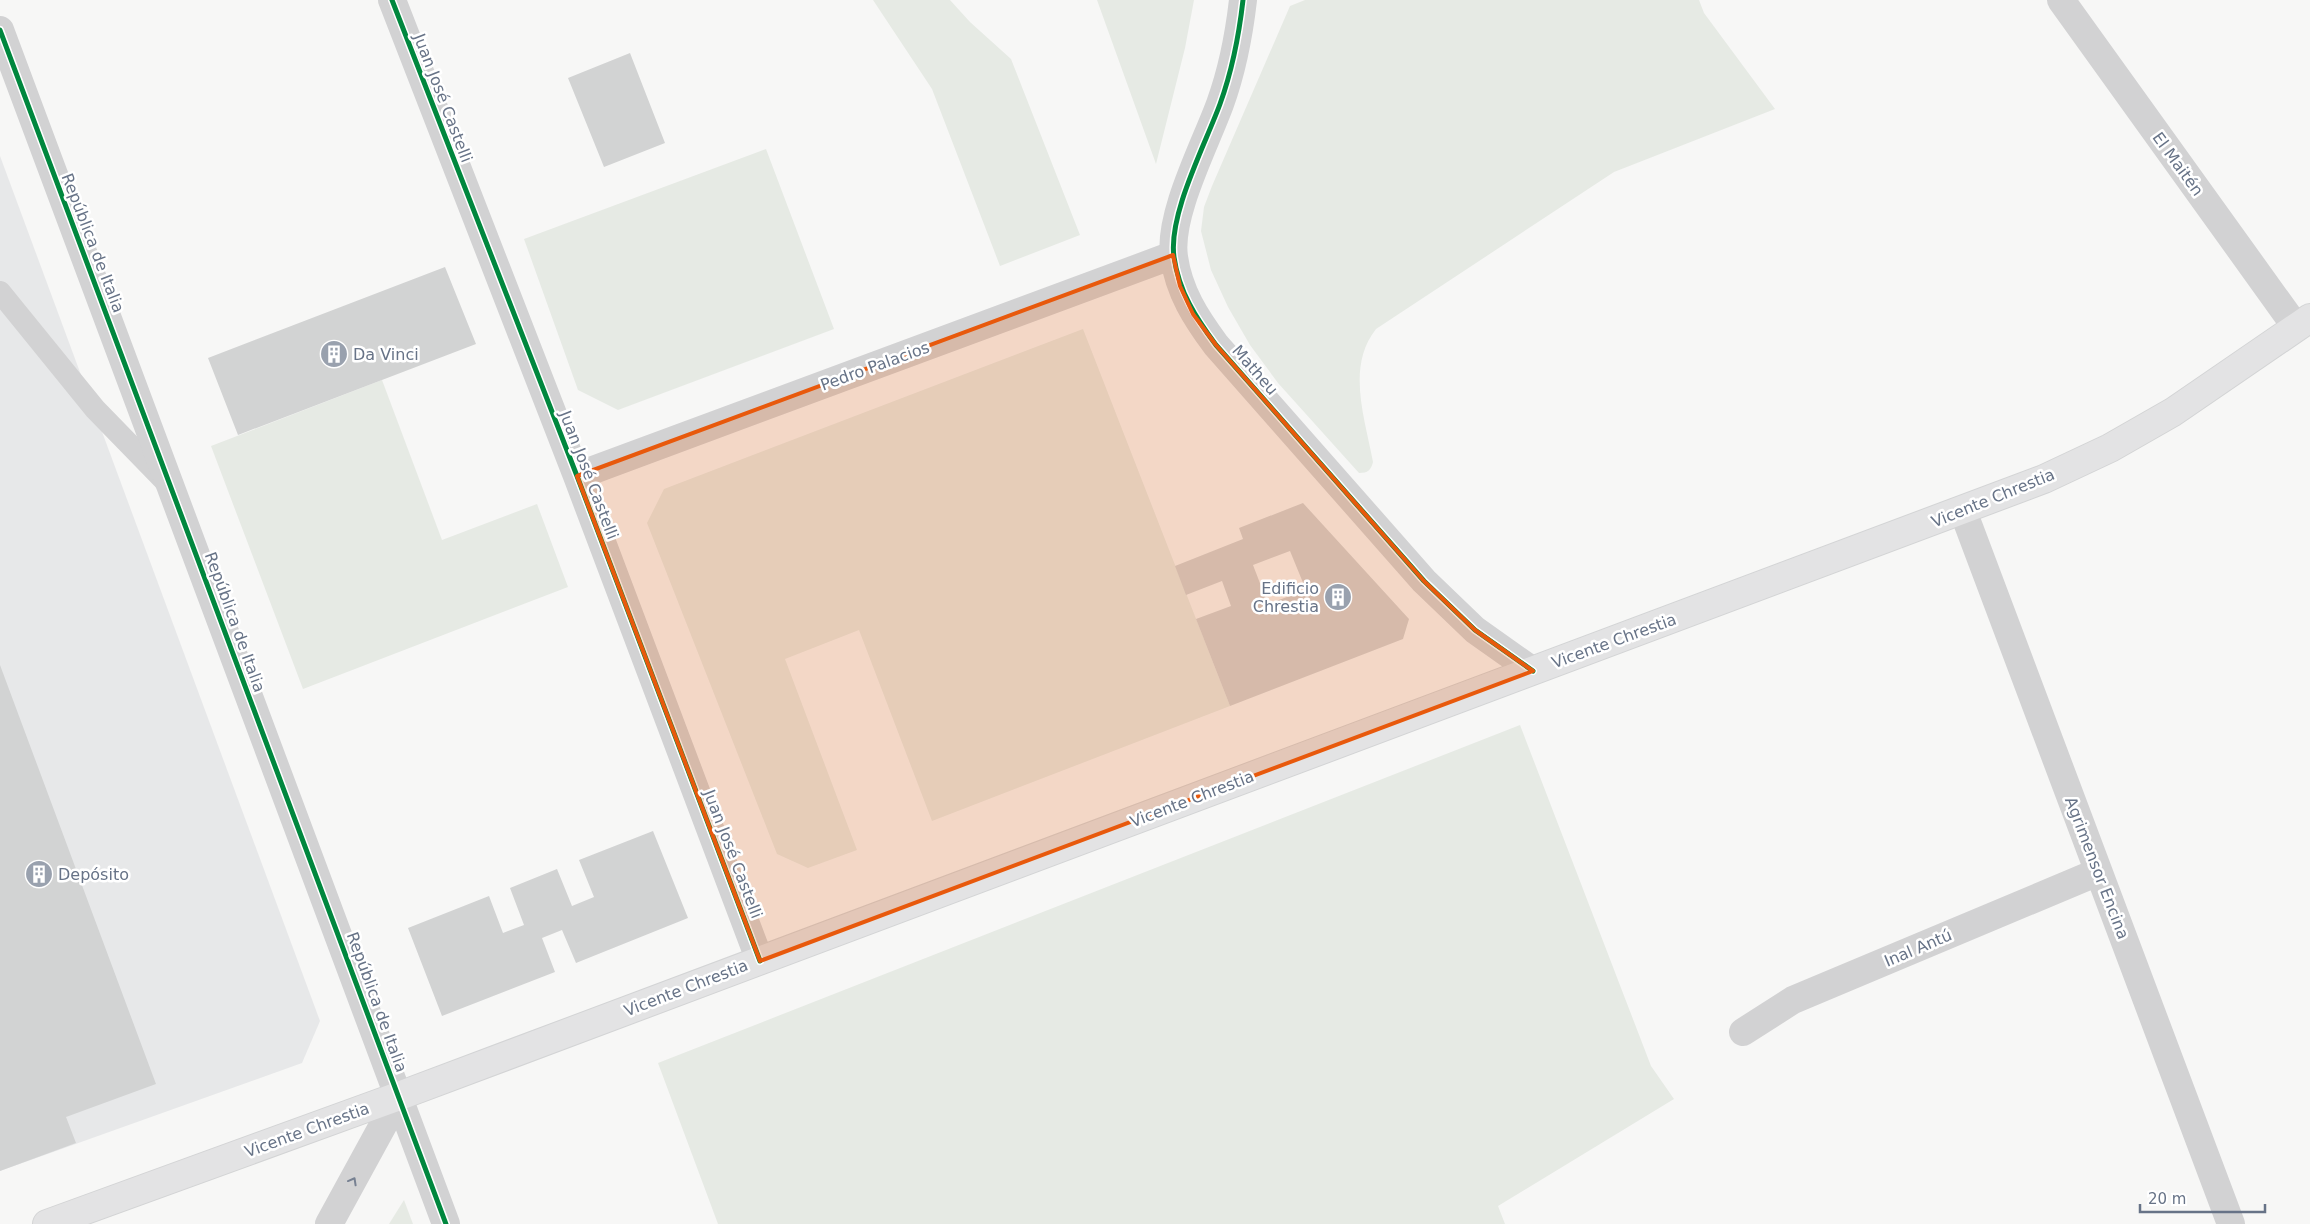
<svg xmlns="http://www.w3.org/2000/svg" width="2310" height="1224" font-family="'DejaVu Sans',sans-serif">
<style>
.built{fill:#e7e8e9}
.green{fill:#e6eae4}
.building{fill:#d2d3d3;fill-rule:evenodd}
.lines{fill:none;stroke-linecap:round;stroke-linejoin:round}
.secondary-casing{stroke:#d3d4d5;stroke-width:30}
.lane{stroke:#d2d2d3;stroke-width:22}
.street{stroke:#d2d2d3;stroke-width:28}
.secondary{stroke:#e3e3e4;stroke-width:28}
.cycleway-casing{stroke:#fff;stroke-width:8}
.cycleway{stroke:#00873e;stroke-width:5}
.oneway{stroke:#778192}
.marked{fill:#e8590c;fill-opacity:0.2;stroke:#e8590c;stroke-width:4;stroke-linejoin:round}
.labels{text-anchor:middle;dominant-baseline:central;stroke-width:5;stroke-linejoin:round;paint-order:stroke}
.street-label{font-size:16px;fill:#677387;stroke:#fff}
.poi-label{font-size:16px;fill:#677387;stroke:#fff;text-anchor:start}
</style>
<rect width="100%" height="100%" fill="#f7f7f6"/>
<!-- built -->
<path class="built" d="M 0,156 L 320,1021 L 302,1063 L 0,1171 Z"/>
<!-- green -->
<path class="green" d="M 873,0 L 950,0 L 970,22 L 1011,59 L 1080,235 L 1000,266 L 932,89 Z
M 1097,0 L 1194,0 L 1185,48 L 1156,164 Z
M 1305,0 L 1699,0 L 1704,13 L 1775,109 L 1614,172 L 1376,329 C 1346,367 1365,418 1373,462 C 1371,470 1368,473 1359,473 L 1278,383 L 1250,345 L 1228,307 L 1211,270 L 1201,231 L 1204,207 L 1212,186 L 1290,6 Z
M 766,149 L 834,329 L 618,410 L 578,390 L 524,239 Z
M 1083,329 L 1230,706 L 932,821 L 859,630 L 785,659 L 857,850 L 808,868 L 777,854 L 647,523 L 664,489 Z
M 382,380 L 442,540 L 537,504 L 568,587 L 303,689 L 211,446 Z
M 1520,725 L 1651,1066 L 1674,1099 L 1498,1206 L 1505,1224 L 718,1224 L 658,1063 Z
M 404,1200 L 413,1224 L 389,1224 Z"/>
<!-- building -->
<path class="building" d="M 630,53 L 665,143 L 604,167 L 568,78 Z
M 445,267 L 476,344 L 238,435 L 208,358 Z
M 1303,503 L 1409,619 L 1403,639 L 1230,706 L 1196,619 L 1231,606 L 1222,581 L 1186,595 L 1175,566 L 1243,539 L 1239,528 ZM 1290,551 L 1306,590 L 1268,604 L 1253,565 Z
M 0,665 L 156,1084 L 66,1117 L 76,1143 L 0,1171 Z
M 653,831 L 688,918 L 576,963 L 562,930 L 542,938 L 555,972 L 442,1016 L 408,928 L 489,896 L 503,933 L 524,925 L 510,888 L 557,869 L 572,906 L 594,897 L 579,860 Z"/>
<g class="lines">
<!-- secondary casing -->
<g class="secondary-casing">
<path id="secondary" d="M 47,1224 L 399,1096 L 2044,479 L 2110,448 L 2173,412 L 2310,318"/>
</g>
<!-- lane -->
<path class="lane" d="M 0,292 L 95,409 L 167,483"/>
<!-- street -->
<path class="street" d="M 392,0 L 577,476 L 760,961
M 1243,0 C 1239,35 1232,71 1220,104 C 1205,145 1168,215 1174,257 C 1179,292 1196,318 1216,345 L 1424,581 L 1475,630 L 1533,671
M 2061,0 L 2296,327
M 0,30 L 446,1224
M 577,476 L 1173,255
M 1963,511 L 2231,1224
M 1743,1032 L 1793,1000 L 2098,872
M 329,1224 L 399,1096"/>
<!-- secondary -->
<use href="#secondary" class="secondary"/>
<!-- cycleway casing -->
<g class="cycleway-casing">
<path id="cycleway" d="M 392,0 L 577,476 L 760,961
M 1243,0 C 1239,35 1232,71 1220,104 C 1205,145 1168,215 1174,257 C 1179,292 1196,318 1216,345 L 1424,581 L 1475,630 L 1533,671
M 0,30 L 446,1224"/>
</g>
<!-- cycleway -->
<use href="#cycleway" class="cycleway"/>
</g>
<!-- one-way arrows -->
<defs><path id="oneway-chevron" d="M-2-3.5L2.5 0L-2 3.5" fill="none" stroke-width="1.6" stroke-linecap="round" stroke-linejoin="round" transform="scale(1.25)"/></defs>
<use class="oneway" href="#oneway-chevron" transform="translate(353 1181) rotate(-61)"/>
<!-- marked area -->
<path class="marked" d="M 1173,255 L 1180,286 L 1193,314 L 1216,345 L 1424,581 L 1475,630 L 1533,671 L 760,961 L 577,476 Z"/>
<!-- icons -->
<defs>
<g id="building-disc" transform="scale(1.4375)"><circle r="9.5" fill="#99a1ae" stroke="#fff"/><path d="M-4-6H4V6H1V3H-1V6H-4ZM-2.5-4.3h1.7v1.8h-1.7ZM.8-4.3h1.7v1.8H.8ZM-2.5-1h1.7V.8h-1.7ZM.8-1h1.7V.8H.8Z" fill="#fff"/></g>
</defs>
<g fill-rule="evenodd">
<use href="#building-disc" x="334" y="354"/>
<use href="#building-disc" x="1338" y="597"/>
<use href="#building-disc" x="39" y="874"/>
</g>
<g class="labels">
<!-- street labels -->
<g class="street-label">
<text transform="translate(443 98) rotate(69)">Juan José Castelli</text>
<text transform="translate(2178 164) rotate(54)">El Maitén</text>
<text transform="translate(93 243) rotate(69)">República de Italia</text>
<text transform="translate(875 366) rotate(-20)">Pedro Palacios</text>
<text transform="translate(1255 370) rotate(49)">Matheu</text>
<text transform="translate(589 475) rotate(69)">Juan José Castelli</text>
<text transform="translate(1993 498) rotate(-22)">Vicente Chrestia</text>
<text transform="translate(235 622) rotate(70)">República de Italia</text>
<text transform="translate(1614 641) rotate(-20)">Vicente Chrestia</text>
<text transform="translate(1192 799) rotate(-21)">Vicente Chrestia</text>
<text transform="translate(733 854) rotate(69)">Juan José Castelli</text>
<text transform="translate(2097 868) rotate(69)">Agrimensor Encina</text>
<text transform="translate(1918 948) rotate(-23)">Inal Antú</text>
<text transform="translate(686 988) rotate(-21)">Vicente Chrestia</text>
<text transform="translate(377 1002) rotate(70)">República de Italia</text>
<text transform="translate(307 1130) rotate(-20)">Vicente Chrestia</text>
</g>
<!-- poi labels -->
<g class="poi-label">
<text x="353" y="354">Da Vinci</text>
<text x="1319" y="588" text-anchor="end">Edificio<tspan x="1319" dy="18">Chrestia</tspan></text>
<text x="58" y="874">Depósito</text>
</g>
</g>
<!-- scale -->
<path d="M2140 1204v8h125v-8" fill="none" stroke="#677387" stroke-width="2.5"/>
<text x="2148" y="1204" font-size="15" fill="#677387" stroke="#ffffff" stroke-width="4" paint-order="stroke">20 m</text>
</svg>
